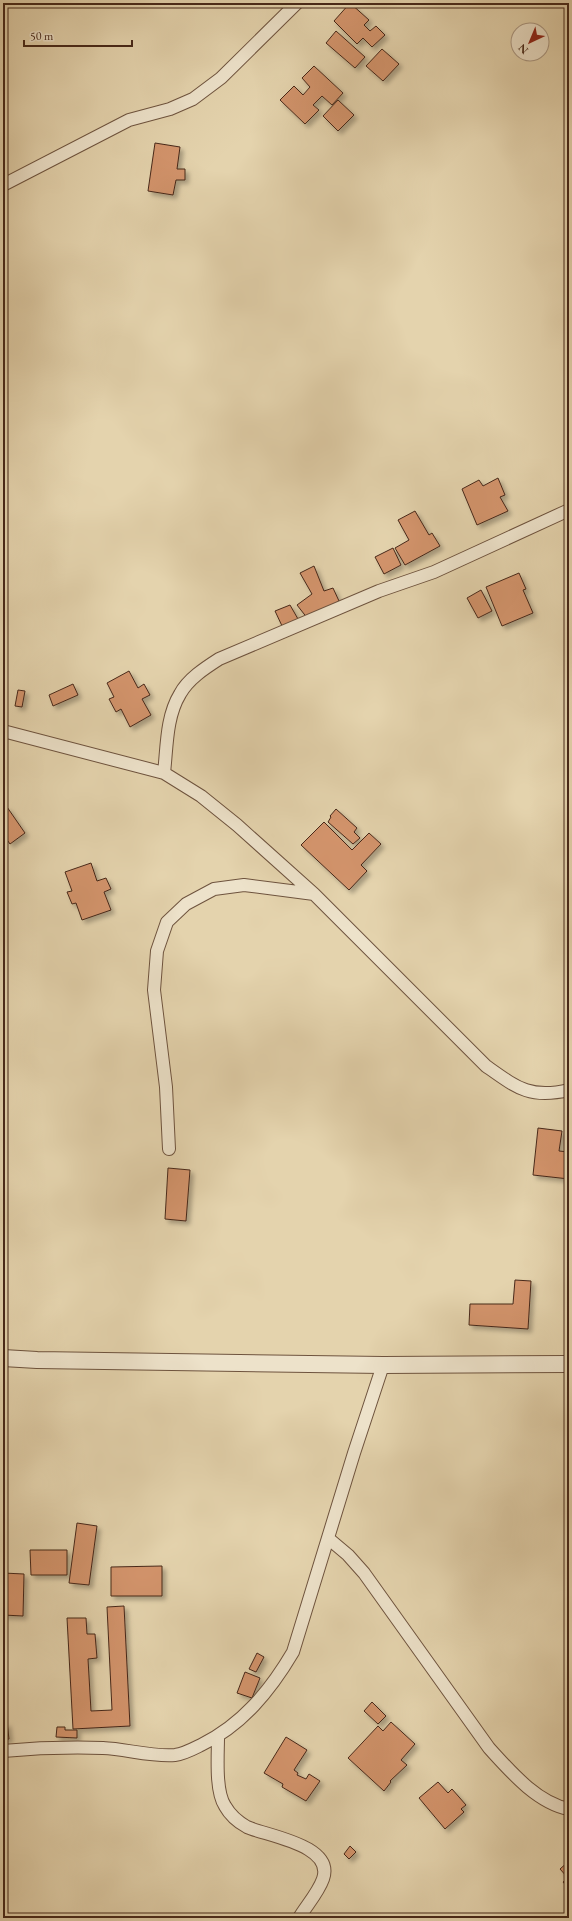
<svg xmlns="http://www.w3.org/2000/svg" width="572" height="1921" font-family="'EB Garamond',serif">
<style>
.building{fill:#d3946c;stroke:#472819;filter:url(#shadow)}
.lines{fill:none;stroke-linecap:round;stroke-linejoin:round}
.minor-casing{stroke:#6e533e;stroke-width:14}
.tertiary-casing{stroke:#6e533e;stroke-width:18}
.minor{stroke:#ede2ca;stroke-width:12}
.tertiary{stroke:#ede2ca;stroke-width:16}
</style>
<defs>
<filter id="shadow"><feDropShadow dx="3.5" dy="3.5" stdDeviation="2" flood-color="#0004"/></filter>
</defs>
<rect width="100%" height="100%" fill="#e4d3ad"/>
<filter id="stains"><feTurbulence type="fractalNoise" baseFrequency=".005" numOctaves="4"/><feColorMatrix values="0 0 0 0 .2 0 0 0 0 .09 0 0 0 0 .02 0 0 0 .5 -.17"/></filter>
<radialGradient id="worn" r=".72"><stop offset=".6" stop-color="#630" stop-opacity="0"/><stop offset="1" stop-color="#630" stop-opacity=".3"/></radialGradient>
<!-- building -->
<path class="building" d="M 350,3 L 369,20 L 364,25 L 370,31 L 376,26 L 385,35 L 372,47 L 363,38 L 357,44 L 334,21 Z
M 336,31 L 365,57 L 355,68 L 326,43 Z
M 382,49 L 399,64 L 383,81 L 366,66 Z
M 314,66 L 343,93 L 332,105 L 322,96 L 313,105 L 319,110 L 305,124 L 280,100 L 294,86 L 303,95 L 310,87 L 302,78 Z
M 338,100 L 354,115 L 338,131 L 323,116 Z
M 155,143 L 180,147 L 177,169 L 185,169 L 185,180 L 176,180 L 173,195 L 148,191 Z
M 498,478 L 505,495 L 500,497 L 508,511 L 477,525 L 462,489 L 479,480 L 483,486 Z
M 415,511 L 429,535 L 432,533 L 440,546 L 405,565 L 395,548 L 409,540 L 398,520 Z
M 393,548 L 401,565 L 384,574 L 375,557 Z
M 314,566 L 324,591 L 333,588 L 339,601 L 308,619 L 297,605 L 312,594 L 300,573 Z
M 519,573 L 526,589 L 523,590 L 533,613 L 502,626 L 486,587 Z
M 481,590 L 492,611 L 478,618 L 467,598 Z
M 290,605 L 298,619 L 283,628 L 275,611 Z
M 129,671 L 138,688 L 144,684 L 150,695 L 142,699 L 151,715 L 130,727 L 121,709 L 116,712 L 109,699 L 114,697 L 107,683 Z
M 73,684 L 78,695 L 53,706 L 49,695 Z
M 18,690 L 25,691 L 22,707 L 15,706 Z
M 7,807 L 25,833 L 10,844 L 3,834 L 3,809 Z
M 336,809 L 357,828 L 354,832 L 360,838 L 353,844 L 328,822 L 331,817 L 330,816 Z
M 324,822 L 352,850 L 369,833 L 381,844 L 361,865 L 367,871 L 349,890 L 301,845 Z
M 91,863 L 97,881 L 106,878 L 111,889 L 104,892 L 111,910 L 82,920 L 76,903 L 72,904 L 67,892 L 72,891 L 65,872 Z
M 538,1128 L 562,1131 L 559,1151 L 569,1152 L 569,1179 L 533,1175 Z
M 168,1168 L 190,1170 L 186,1221 L 165,1219 Z
M 515,1280 L 531,1281 L 528,1329 L 469,1325 L 470,1304 L 513,1304 Z
M 77,1523 L 97,1526 L 89,1585 L 69,1583 Z
M 30,1550 L 67,1550 L 67,1575 L 31,1575 Z
M 162,1566 L 162,1596 L 111,1596 L 111,1567 Z
M 3,1573 L 24,1574 L 23,1616 L 3,1615 Z
M 124,1606 L 130,1726 L 73,1729 L 67,1618 L 86,1618 L 87,1634 L 95,1634 L 97,1658 L 88,1659 L 91,1711 L 112,1710 L 107,1607 Z
M 257,1653 L 264,1657 L 256,1672 L 249,1669 Z
M 245,1672 L 260,1678 L 252,1698 L 237,1693 Z
M 372,1702 L 386,1716 L 378,1724 L 364,1711 Z
M 391,1722 L 415,1744 L 401,1760 L 407,1765 L 390,1781 L 391,1782 L 384,1791 L 348,1758 L 378,1726 L 383,1731 Z
M 7,1723 L 9,1739 L 3,1740 L 3,1724 Z
M 57,1727 L 65,1727 L 65,1730 L 77,1730 L 77,1738 L 56,1737 Z
M 286,1737 L 307,1750 L 294,1770 L 298,1773 L 297,1775 L 306,1779 L 309,1774 L 320,1781 L 306,1801 L 282,1787 L 283,1784 L 264,1773 Z
M 438,1782 L 448,1793 L 452,1789 L 466,1805 L 461,1809 L 464,1812 L 445,1829 L 419,1798 Z
M 350,1846 L 356,1852 L 349,1859 L 344,1854 Z
M 569,1861 L 569,1889 L 563,1882 L 568,1878 L 560,1869 Z"/>
<g class="lines">
<!-- minor casing -->
<g class="minor-casing">
<path id="minor" d="M 3,185 L 129,120 L 170,109 L 193,99 L 221,78 L 297,3
M 3,731 L 164,773 L 201,796 L 237,825 L 314,894 L 486,1066 C 517,1088 530,1099 569,1090
M 164,773 C 167,747 166,717 180,694 C 188,679 205,668 219,659 L 379,591 L 434,572 L 569,510
M 169,1149 L 166,1087 L 154,990 L 157,951 L 167,922 L 186,904 L 214,889 L 244,885 L 314,894
M 329,1539 L 348,1555 L 364,1573 L 489,1748 C 510,1771 537,1803 569,1809
M 218,1737 C 218,1755 215,1791 225,1806 C 230,1815 238,1822 247,1827 C 267,1836 335,1845 323,1879 C 318,1893 306,1906 299,1918
M 3,1751 C 36,1748 70,1747 103,1748 C 126,1749 152,1757 175,1755 C 184,1754 193,1749 201,1745 C 242,1725 270,1691 293,1652 L 354,1453 L 383,1365"/>
</g>
<!-- tertiary casing -->
<g class="tertiary-casing">
<path id="tertiary" d="M 3,1358 L 37,1360 L 383,1365 L 569,1364"/>
</g>
<!-- minor -->
<use href="#minor" class="minor"/>
<!-- tertiary -->
<use href="#tertiary" class="tertiary"/>
</g>
<!-- margin -->
<rect width="572" height="1921" fill="none" stroke="#e4d3ad" stroke-width="16"/>
<rect x="4" y="4" width="564" height="1913" fill="none" stroke="#472819" stroke-width="2"/>
<rect x="8" y="8" width="556" height="1905" fill="none" stroke="#472819"/>
<!-- north arrow -->
<g transform="translate(530 42) rotate(224)"><circle r="19" fill="#ede2ca" stroke="#ab9883"/>
<path d="M0-3L7 15L0 10L-7 15Z" fill="#8f2418"/>
<text y="-6" font-size="11" font-weight="bold" text-anchor="middle" fill="#472819">N</text>
</g>
<!-- scale -->
<path d="M24 40v6h108v-6" fill="none" stroke="#472819" stroke-width="2"/>
<text x="30" y="40" font-size="12" fill="#472819" stroke="#ede2ca" stroke-width="3" paint-order="stroke">50 m</text>
<rect width="100%" height="100%" filter="url(#stains)"/>
<rect width="100%" height="100%" fill="url(#worn)"/>
</svg>
